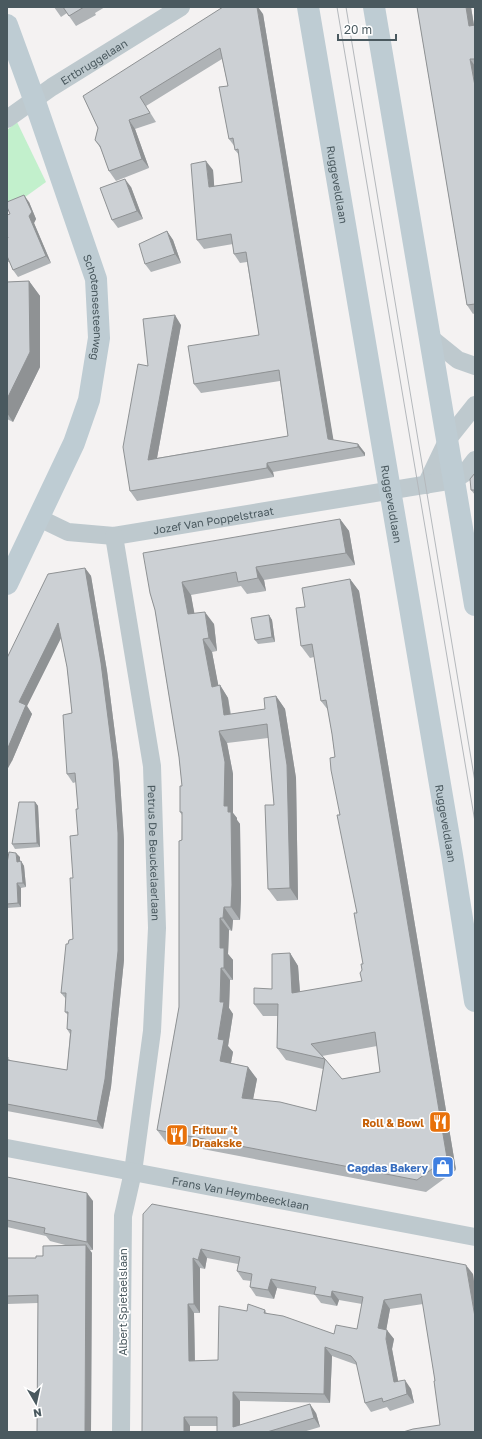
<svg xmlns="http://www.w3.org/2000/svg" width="482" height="1439" font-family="'Golos Text',sans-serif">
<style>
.green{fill:#c2f0cc}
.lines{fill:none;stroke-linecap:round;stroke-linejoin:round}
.street{stroke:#bec9ce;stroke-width:18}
.secondary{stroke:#beccd3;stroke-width:22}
.tram{stroke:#b4b8bc;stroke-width:1}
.wall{fill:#afb3b6;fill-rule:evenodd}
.shaded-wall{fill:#8f9294}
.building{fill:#ccd0d4;stroke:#8f9294;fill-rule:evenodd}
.labels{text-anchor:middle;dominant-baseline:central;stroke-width:3.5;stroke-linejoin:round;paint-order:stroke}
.street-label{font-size:11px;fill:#4a595f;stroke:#fff}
.food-label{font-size:11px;font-weight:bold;fill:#c56008;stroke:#fff;text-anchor:end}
.shop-label{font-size:11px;font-weight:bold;fill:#366cbe;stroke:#fff;text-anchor:end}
</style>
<rect width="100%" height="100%" fill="#f4f2f2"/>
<!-- green -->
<path class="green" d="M 17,122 L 46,182 L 7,210 L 7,130 Z"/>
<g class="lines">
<!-- street -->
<g class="street">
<path id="s1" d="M 7,119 L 52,87 L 181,7"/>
<path d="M 432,339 L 458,360 L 475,366"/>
<path d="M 426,485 L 448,439 L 475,405"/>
<path id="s2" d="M 39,518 L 68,532 L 114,536 L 454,480 L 465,473 L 475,460"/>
<path id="s3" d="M 114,536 L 152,766 L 157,928 L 152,1031 L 133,1172 L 123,1216 L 121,1432"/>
<path id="s4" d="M 7,1148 L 475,1237"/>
</g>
<!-- secondary -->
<g class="secondary">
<path id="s5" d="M 308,7 L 452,855 L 475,1001"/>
<path d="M 374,7 L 475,605"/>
<path id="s6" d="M 7,25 L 34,99 L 96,279 L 99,338 L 89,400 L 74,443 L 7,584"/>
</g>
<!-- tram -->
<path class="tram" d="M 337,7 L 475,822
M 346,7 L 475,782"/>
</g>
<!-- wall -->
<path class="wall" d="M 54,7 L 105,7 L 95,13 L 96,15 L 76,26 L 67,13 L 61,17 Z
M 417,7 L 471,7 L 474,25 L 475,25 L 475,313 L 473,314 L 467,305 Z
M 263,14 L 333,440 L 358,444 L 365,453 L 365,456 L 273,472 L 274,477 L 137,501 L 130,491 L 148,366 L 181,325 L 157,458 L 288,436 L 280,381 L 201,393 L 194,384 L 259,335 L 247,262 L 240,263 L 234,254 L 233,244 L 204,249 L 197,240 L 213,170 L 214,186 L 242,182 L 239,155 L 235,150 L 235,147 L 229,139 L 228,86 L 222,59 L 146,106 L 156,122 L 135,129 L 149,168 L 116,181 L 109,171 L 101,149 L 95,140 L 98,128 L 83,96 Z
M 131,187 L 143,219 L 118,228 L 112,220 Z
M 29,202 L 36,219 L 34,223 L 51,263 L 18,277 L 13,270 L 10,262 L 7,262 L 7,238 L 8,238 Z
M 167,231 L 173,240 L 181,263 L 151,272 L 145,264 Z
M 29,281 L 40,296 L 40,367 L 13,422 L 7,419 L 7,282 Z
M 475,473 L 475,495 L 471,490 Z
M 340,519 L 349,531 L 355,565 L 264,580 L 266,591 L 247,594 L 241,586 L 191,595 L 194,613 L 214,624 L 217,651 L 212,652 L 218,685 L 220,685 L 228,698 L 231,714 L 265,709 L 276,696 L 285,709 L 296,778 L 298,900 L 277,901 L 268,889 L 274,805 L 268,738 L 227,743 L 233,774 L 233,813 L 237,818 L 237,820 L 240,824 L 241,898 L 240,920 L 233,920 L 232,931 L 229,930 L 228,954 L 233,960 L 233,980 L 230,980 L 229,1008 L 233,1014 L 228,1046 L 233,1052 L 231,1063 L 248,1067 L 257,1079 L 253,1099 L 316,1111 L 323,1069 L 286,1060 L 277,1048 L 278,1016 L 263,1016 L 254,1004 L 272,989 L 290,953 L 298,966 L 300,992 L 362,981 L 362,970 L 363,964 L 357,913 L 340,815 L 335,757 L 332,734 L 328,710 L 321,701 L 314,657 L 310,658 L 301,646 L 305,607 L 350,579 L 359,591 L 456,1170 L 426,1192 L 166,1142 L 157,1130 L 179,1007 L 182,815 L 180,812 L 182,786 L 179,757 L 155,610 L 150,593 ZM 377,1046 L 380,1072 L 342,1079 L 322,1056 Z
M 85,568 L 91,576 L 107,671 L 119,765 L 124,841 L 124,960 L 111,1087 L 103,1129 L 7,1111 L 7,1057 L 11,1061 L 67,1070 L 70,1034 L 67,1029 L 68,1015 L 65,1012 L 66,999 L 61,993 L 68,944 L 73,939 L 73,878 L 78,835 L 78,809 L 76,782 L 73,783 L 67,774 L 72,713 L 67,667 L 61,638 L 27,706 L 32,714 L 12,761 L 7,658 Z
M 269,615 L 272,620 L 275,642 L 258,644 L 255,640 Z
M 35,802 L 38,806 L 40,847 L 15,849 L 12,844 Z
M 20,857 L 20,861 L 21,861 L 24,866 L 26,887 L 21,888 L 21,907 L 7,908 L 7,863 Z
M 7,1177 L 93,1201 L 93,1250 L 90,1250 L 92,1253 L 91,1432 L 37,1432 L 38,1303 L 7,1304 L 7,1258 L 36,1258 L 69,1246 L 50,1241 L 46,1236 L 7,1227 Z
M 143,1214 L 473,1274 L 475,1289 L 475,1432 L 440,1425 L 435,1381 L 423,1304 L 390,1309 L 386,1330 L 394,1339 L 392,1349 L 398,1381 L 411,1389 L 414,1403 L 390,1411 L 387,1407 L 371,1412 L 365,1403 L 357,1365 L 332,1356 L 330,1403 L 240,1401 L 240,1425 L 316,1413 L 320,1427 L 303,1432 L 217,1432 L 217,1426 L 190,1426 L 190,1432 L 142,1432 ZM 207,1258 L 238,1264 L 237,1271 L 243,1280 L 251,1281 L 250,1287 L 256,1296 L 274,1299 L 277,1288 L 315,1295 L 321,1303 L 337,1306 L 339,1300 L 362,1304 L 357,1329 L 334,1334 L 267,1314 L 265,1310 L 247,1311 L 218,1360 L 195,1361 L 194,1313 L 200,1313 L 200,1268 L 205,1269 Z"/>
<!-- shaded-wall -->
<path class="shaded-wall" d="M 257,7 L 258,7 L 263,14 L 335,449 L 328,439 Z
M 466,7 L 471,7 L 475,32 L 469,26 Z
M 470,59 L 475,66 L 475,86 Z
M 129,120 L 135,129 L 149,168 L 142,159 Z
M 206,161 L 213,170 L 215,196 L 209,187 Z
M 125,179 L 131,187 L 143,219 L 137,211 Z
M 24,195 L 29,202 L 36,219 L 34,223 L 51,263 L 46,256 L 29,216 Z
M 167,231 L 173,240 L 181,263 L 175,254 Z
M 29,281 L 40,296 L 40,367 L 13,422 L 7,413 L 7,399 Z
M 175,315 L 181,325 L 155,469 L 148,460 Z
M 358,444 L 365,453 L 365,456 L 358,447 Z
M 267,463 L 273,472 L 274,477 L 267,468 Z
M 340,519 L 349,531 L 355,565 L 346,553 Z
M 256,567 L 264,580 L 266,591 L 258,578 Z
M 85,568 L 91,576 L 107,671 L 119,765 L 124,841 L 124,960 L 111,1087 L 103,1129 L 97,1121 Z
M 350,579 L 359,591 L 456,1170 L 447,1158 Z
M 182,582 L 191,595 L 197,627 L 188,614 Z
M 205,612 L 214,624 L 217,651 L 209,638 Z
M 269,615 L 272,620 L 275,642 L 272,637 Z
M 58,623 L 64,632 L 27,706 L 32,714 L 12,761 L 7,770 L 7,750 L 19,702 Z
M 203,639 L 212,652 L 221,699 L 212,687 Z
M 220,685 L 228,698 L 232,728 L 224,715 Z
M 276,696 L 285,709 L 296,778 L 298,900 L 290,888 Z
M 219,731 L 227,743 L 233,774 L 233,813 L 237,818 L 237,820 L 240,824 L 241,898 L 240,920 L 231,907 Z
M 35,802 L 38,806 L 40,847 L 37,843 Z
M 16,853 L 20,857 L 20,866 L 17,862 Z
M 21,861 L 24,866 L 26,887 L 23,883 Z
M 17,883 L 21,888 L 21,907 L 18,903 Z
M 224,907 L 233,920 L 232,931 L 223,918 Z
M 220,918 L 229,930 L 228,954 L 233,960 L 233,980 L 224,968 L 220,948 Z
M 290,953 L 298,966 L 301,1006 L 292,993 Z
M 221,968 L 230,980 L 229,1008 L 233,1014 L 228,1046 L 233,1052 L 229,1073 L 220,1061 L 218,1039 Z
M 248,1067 L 257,1079 L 251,1110 L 242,1098 Z
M 87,1193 L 93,1201 L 93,1250 L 87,1242 Z
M 86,1245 L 92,1253 L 91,1432 L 85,1432 Z
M 201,1249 L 207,1258 L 205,1269 L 198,1260 Z
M 193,1258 L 200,1268 L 200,1313 L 194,1304 Z
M 466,1265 L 473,1274 L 475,1289 L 475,1317 Z
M 271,1279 L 277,1288 L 274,1299 L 268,1290 Z
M 332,1291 L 339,1300 L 337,1306 L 331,1297 Z
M 384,1300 L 390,1309 L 385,1337 L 378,1328 Z
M 188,1304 L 194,1313 L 195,1370 L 189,1361 Z
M 387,1330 L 394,1339 L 392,1349 L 400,1391 L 394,1382 L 386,1339 Z
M 325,1347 L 332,1356 L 330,1403 L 324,1394 Z
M 405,1380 L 411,1389 L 414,1403 L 407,1394 Z
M 233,1392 L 240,1401 L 240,1432 L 233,1427 Z
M 310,1404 L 316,1413 L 320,1427 L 314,1418 Z
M 184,1417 L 190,1426 L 190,1432 L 184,1432 Z"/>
<!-- building -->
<path class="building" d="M 63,7 L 84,7 L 69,16 Z
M 223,7 L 257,7 L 328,439 L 358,444 L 358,447 L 267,463 L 267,468 L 130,491 L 123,447 L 138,364 L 148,366 L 143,319 L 175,315 L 148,460 L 288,436 L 279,370 L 194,384 L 188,346 L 259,335 L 246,252 L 234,254 L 231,234 L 197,240 L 191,164 L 206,161 L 209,187 L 242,182 L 238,149 L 235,150 L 233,138 L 229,139 L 219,87 L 228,86 L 220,48 L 140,97 L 150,113 L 129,120 L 142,159 L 109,171 L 100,146 L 95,140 L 98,128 L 83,96 Z
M 417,7 L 466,7 L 469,26 L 475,25 L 475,59 L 470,59 L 475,86 L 475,304 L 467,305 Z
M 125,179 L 137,211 L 112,220 L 100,188 Z
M 24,195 L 32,212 L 29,216 L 46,256 L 13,270 L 7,256 L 7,238 L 8,238 L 7,235 L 7,215 L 10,214 L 7,207 L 7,202 Z
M 167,231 L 175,254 L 145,264 L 139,244 Z
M 29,281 L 30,352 L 7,399 L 7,282 Z
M 475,473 L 475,490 L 471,490 L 470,479 Z
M 340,519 L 346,553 L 256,567 L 258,578 L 238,582 L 236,572 L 182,582 L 188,614 L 205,612 L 209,638 L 203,639 L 212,687 L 220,685 L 224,715 L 265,709 L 264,698 L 276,696 L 287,765 L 290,888 L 268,889 L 265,805 L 274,805 L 267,724 L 219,731 L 225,762 L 224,806 L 228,806 L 228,812 L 231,812 L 232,885 L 231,907 L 224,907 L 223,918 L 220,918 L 220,948 L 224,948 L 224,968 L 221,968 L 220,1002 L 224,1002 L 218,1039 L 224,1040 L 220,1061 L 248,1067 L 242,1098 L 280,1102 L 316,1111 L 325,1059 L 342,1079 L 380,1072 L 375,1032 L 311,1044 L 325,1059 L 277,1048 L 278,1004 L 254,1004 L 254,988 L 272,989 L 272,954 L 290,953 L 292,993 L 362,981 L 360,973 L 362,970 L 361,964 L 363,964 L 354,913 L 357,913 L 337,815 L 340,815 L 331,770 L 330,758 L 335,757 L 332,734 L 326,700 L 321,701 L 312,644 L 301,646 L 296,608 L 305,607 L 302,588 L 350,579 L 447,1158 L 417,1180 L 157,1130 L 179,1007 L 179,841 L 182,840 L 182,812 L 180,812 L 180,786 L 182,786 L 179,757 L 155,610 L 150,593 L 143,553 Z
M 85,568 L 101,663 L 113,757 L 118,833 L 118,951 L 105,1079 L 97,1121 L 7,1104 L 7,1057 L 8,1057 L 7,1060 L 67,1070 L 71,1030 L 67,1029 L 68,1012 L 65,1012 L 66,993 L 61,993 L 66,944 L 68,944 L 69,940 L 73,939 L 70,878 L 73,878 L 70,836 L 78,835 L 76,809 L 78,809 L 75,773 L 67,774 L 63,715 L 72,713 L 67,667 L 58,623 L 19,702 L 26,705 L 7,750 L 7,658 L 48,574 Z
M 269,615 L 272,637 L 255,640 L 251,618 Z
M 19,802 L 35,802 L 37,843 L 12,844 Z
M 9,852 L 16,853 L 17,862 L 21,861 L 23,883 L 17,883 L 18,903 L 7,904 L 7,863 Z
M 7,1177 L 87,1193 L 87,1242 L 44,1233 L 45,1228 L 7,1220 Z
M 152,1204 L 466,1265 L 475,1317 L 475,1432 L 403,1432 L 413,1429 L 440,1425 L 434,1381 L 435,1381 L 421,1294 L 384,1300 L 378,1328 L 387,1330 L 386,1339 L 394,1382 L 405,1380 L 407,1394 L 383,1402 L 382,1398 L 365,1403 L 356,1362 L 351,1356 L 325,1347 L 324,1394 L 233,1392 L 233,1427 L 310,1404 L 314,1418 L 267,1432 L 217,1432 L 217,1417 L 184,1417 L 184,1432 L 142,1432 L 143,1214 ZM 201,1249 L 240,1257 L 237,1271 L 252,1274 L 250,1287 L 268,1290 L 271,1279 L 316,1287 L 314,1294 L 331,1297 L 332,1291 L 363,1297 L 357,1329 L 336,1325 L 334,1334 L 283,1316 L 264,1313 L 265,1310 L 248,1304 L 247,1311 L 219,1306 L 218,1360 L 189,1361 L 188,1304 L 194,1304 L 193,1258 L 198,1260 Z
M 86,1245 L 85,1432 L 37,1432 L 38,1295 L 7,1296 L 7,1258 L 36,1258 L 36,1256 L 43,1256 L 43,1246 Z"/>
<!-- icons -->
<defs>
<g id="restaurant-square" transform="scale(1.15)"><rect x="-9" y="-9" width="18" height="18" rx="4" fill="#e8710a" stroke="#fff"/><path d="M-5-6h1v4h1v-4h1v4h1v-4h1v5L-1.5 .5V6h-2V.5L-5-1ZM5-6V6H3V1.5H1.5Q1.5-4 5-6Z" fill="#fff"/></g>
<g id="shop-square" transform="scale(1.15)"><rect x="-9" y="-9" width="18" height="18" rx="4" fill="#3f7fe0" stroke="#fff"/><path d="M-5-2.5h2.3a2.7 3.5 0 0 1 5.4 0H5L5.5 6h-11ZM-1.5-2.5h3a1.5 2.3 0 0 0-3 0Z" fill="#fff"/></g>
</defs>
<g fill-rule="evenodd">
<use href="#restaurant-square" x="440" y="1122"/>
<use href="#restaurant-square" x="177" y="1135"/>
<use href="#shop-square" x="443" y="1167"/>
</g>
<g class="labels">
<!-- street labels -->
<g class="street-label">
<text stroke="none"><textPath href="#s1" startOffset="104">Ertbruggelaan</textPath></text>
<text stroke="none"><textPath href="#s5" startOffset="180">Ruggeveldlaan</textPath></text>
<text stroke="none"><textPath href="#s6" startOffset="297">Schotensesteenweg</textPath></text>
<text stroke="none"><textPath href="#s5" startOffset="504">Ruggeveldlaan</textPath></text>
<text stroke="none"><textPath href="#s2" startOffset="179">Jozef Van Poppelstraat</textPath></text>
<text stroke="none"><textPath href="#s5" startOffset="828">Ruggeveldlaan</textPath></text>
<text stroke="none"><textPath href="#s3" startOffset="320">Petrus De Beuckelaerlaan</textPath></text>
<text stroke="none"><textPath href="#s4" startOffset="238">Frans Van Heymbeecklaan</textPath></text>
<text transform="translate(122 1302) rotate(-90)">Albert Spietaelslaan</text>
</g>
<!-- food labels -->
<g class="food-label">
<text x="424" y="1122">Roll &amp; Bowl</text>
<text x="192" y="1129" text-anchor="start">Frituur 't<tspan x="192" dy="13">Draakske</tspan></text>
</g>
<!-- shop labels -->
<g class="shop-label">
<text x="428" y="1167">Cagdas Bakery</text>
</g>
</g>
<!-- border -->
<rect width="482" height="1439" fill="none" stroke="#4a595f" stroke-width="16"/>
<!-- north arrow -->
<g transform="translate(36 1403) rotate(171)" stroke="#ffffff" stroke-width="3" paint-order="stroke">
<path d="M0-3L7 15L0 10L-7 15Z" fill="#4a595f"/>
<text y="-6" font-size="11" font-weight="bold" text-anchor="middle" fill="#4a595f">N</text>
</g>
<!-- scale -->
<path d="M338 34v6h58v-6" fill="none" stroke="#4a595f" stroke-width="2"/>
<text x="344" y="34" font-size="12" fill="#4a595f" stroke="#ffffff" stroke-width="3" paint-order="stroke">20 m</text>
</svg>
